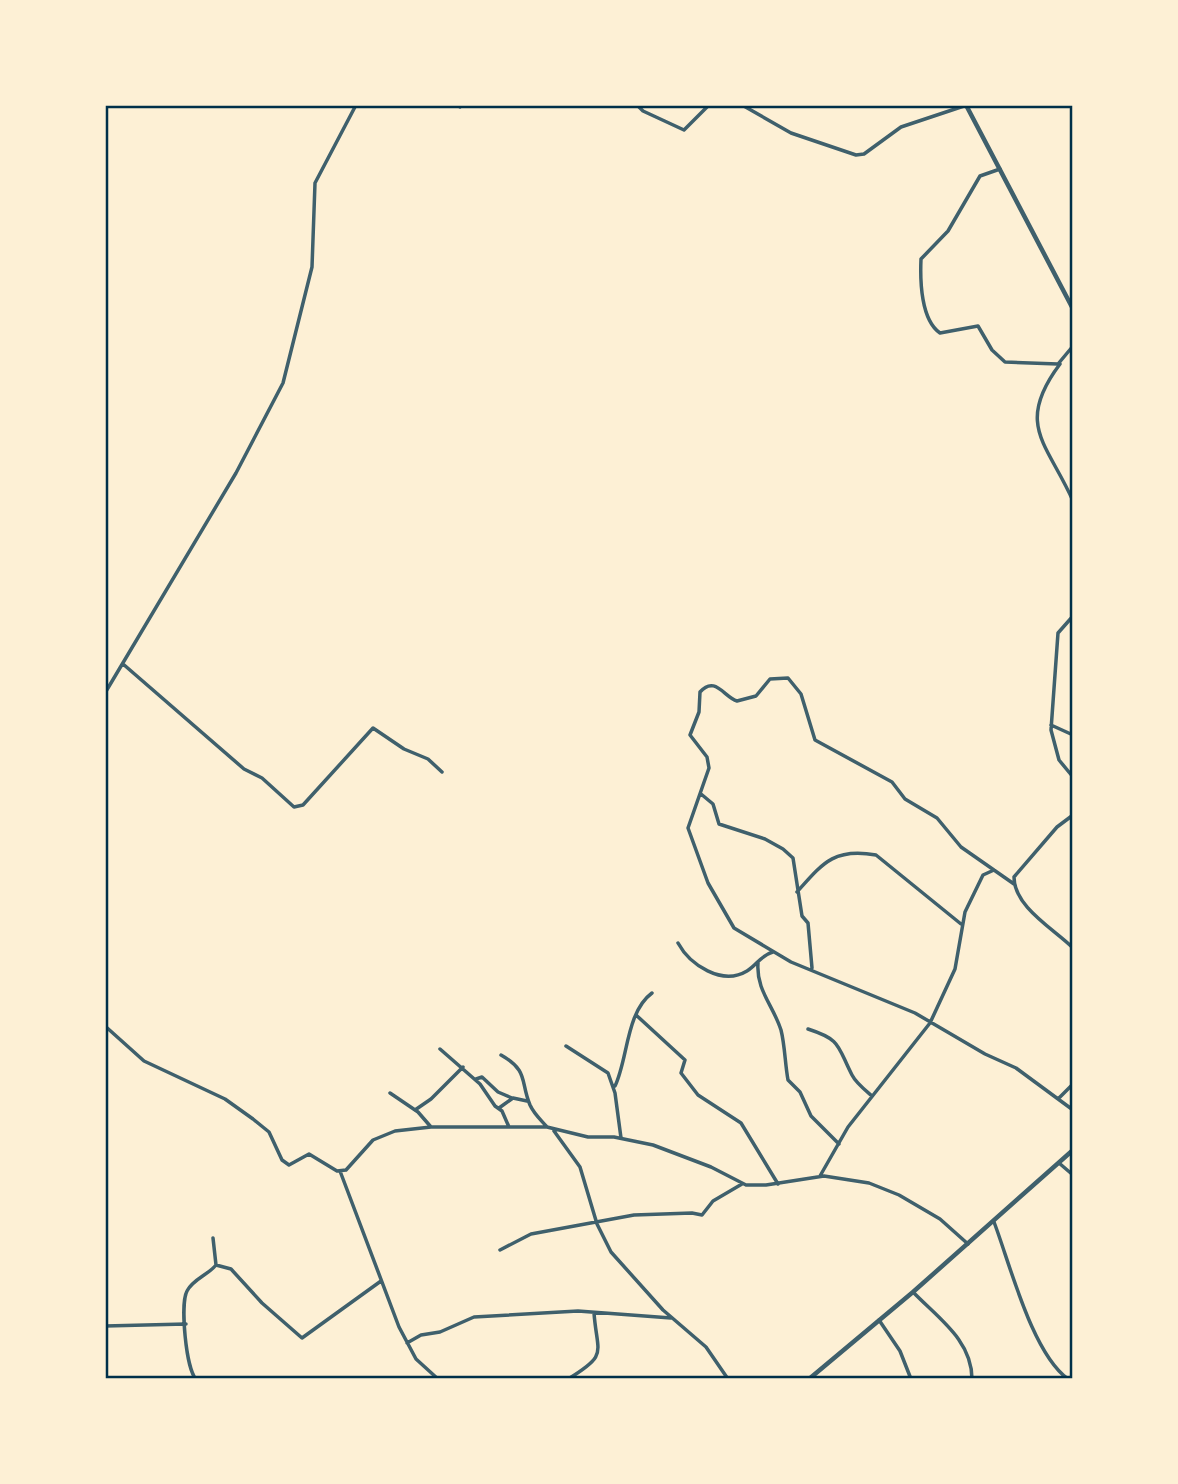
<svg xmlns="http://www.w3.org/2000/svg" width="1178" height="1484" font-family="'Titillium Web',sans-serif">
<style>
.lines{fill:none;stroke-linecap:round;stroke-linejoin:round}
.minor{stroke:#3f606c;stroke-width:3.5}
.tertiary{stroke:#3f606c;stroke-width:4.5}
.neatline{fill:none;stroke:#003049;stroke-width:2.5}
</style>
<rect width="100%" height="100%" fill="#fdf0d5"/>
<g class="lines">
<!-- minor -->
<path class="minor" d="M 637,105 L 643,111 L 684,130 L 709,105
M 742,105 L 791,133 L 856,155 L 864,154 L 901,127 L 967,105
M 460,107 L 461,105
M 1000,169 L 980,176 L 948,231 L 921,259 C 920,281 921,320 940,333 L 978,326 L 992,350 L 1005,362 L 1058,364 L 1073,346
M 1060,364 C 1014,425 1048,444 1073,501
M 1073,616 L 1058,633 L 1051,730 L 1059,760 L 1073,777
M 123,664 L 244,769 L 262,778 L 294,807 L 303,805 L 373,728 L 404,749 L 428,759 L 442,772
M 105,693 L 236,473 L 283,383 L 312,267 L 315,183 L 356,105
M 1051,725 L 1073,735
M 701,794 L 713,804 L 719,824 L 765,839 L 783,849 L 793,858 L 802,916 L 808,923 L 812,968
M 1073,815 L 1057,827 L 1014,877 C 1014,907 1054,929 1073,948
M 1014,884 L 961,847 L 937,818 L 905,799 L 892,782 L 815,740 L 801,694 L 788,678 L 770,679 L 756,696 L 737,701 C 724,697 715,675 700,692 L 699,712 L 690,735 L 707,757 L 709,768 L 688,828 L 708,883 L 734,928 L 791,962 L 915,1013 L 985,1054 L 1016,1068 L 1073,1110
M 797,892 C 822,864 834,847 876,855 L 961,924
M 678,943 C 690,965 722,986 747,971 C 757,965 761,955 773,952
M 758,963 C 756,990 773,1005 781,1030 C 785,1046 785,1064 788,1080 L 800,1092 L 811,1116 L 839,1144
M 636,1015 L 685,1060 L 681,1073 L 698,1095 L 741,1123 L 778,1184
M 105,1026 L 144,1061 L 225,1099 L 253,1119 L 269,1132 L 282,1160 L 289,1165 L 309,1154 L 337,1171 L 346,1170 L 373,1140 L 395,1131 L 431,1127 L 547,1127 L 588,1137 L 614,1137 L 653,1145 L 711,1167 L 746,1185 L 766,1185 L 824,1176 L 869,1183 L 899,1195 L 940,1219 L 968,1244
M 808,1029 C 842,1040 837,1046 852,1075 C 856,1083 865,1090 872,1096
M 566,1046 L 608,1073 L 615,1093 L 621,1138
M 440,1049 L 480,1084 L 495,1106 L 502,1111 L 509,1127
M 501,1055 C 529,1071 520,1081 530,1105 C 534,1114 541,1120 547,1127
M 476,1079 L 482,1077 L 498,1092 L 512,1098
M 615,1086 C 628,1059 626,1012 652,993
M 390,1093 L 418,1112 L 431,1127
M 1058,1099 L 1073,1084
M 499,1108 L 513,1098 L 527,1101
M 415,1110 L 431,1099 L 463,1067
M 554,1131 L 580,1167 L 597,1224 L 611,1252 L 663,1310 L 706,1347 L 728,1379
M 1059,1163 L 1073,1175
M 340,1171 L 399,1327 L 416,1359 L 438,1379
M 820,1176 L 848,1127 L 930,1023 L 955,969 L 965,912 L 983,875 L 994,870
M 994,1222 C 1010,1264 1032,1353 1068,1379
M 500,1250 L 531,1234 L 634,1215 L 692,1213 L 702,1215 L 713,1201 L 742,1184
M 216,1265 L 231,1269 L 262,1303 L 302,1338 L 381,1281
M 913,1292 C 938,1318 972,1340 972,1379
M 879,1320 L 900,1351 L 911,1379
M 105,1326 L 186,1324
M 407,1343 L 421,1335 L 440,1332 L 474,1317 L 578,1311 L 671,1318
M 196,1379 C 186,1369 180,1304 187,1291 C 193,1279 208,1275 216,1265 L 213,1238
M 568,1379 C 609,1354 597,1354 594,1313"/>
<!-- tertiary -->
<path class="tertiary" d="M 966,105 L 1073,309
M 809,1379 L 913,1292 L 1073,1150"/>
</g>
<!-- border -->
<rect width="1178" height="1484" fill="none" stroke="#fdf0d5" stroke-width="214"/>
<rect x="107" y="107" width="964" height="1270" class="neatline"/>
</svg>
